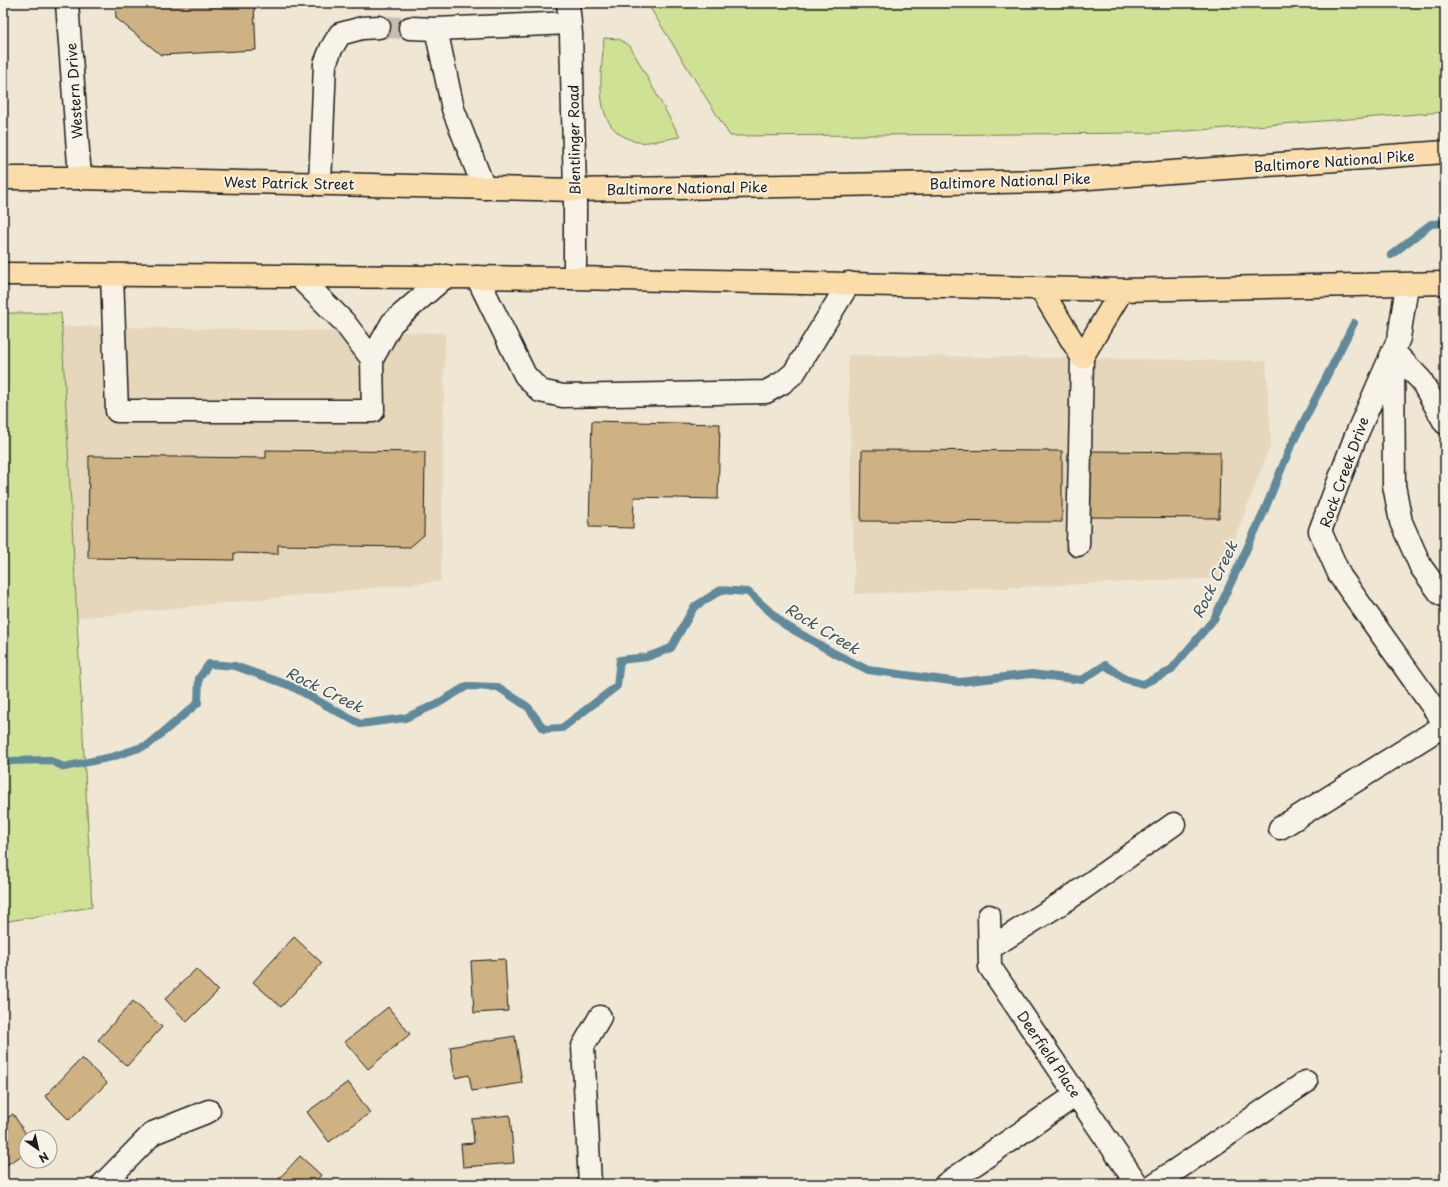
<svg xmlns="http://www.w3.org/2000/svg" width="1448" height="1187" font-family="'Playpen Sans',sans-serif">
<style>
.built{fill:#e5d6bc}
.green{fill:#cee195;stroke:#757e58}
.lines{fill:none;stroke-linecap:round;stroke-linejoin:round}
.stream{stroke:#608a9b;stroke-width:8}
.building{fill:#ceb283;stroke:#1c1c1c}
.minor-tunnel{stroke:#c5beaf;stroke-width:22;stroke-dasharray:22 11;stroke-linecap:butt}
.minor-casing{stroke:#1c1c1c;stroke-width:25}
.major-casing{stroke:#1c1c1c;stroke-width:25}
.minor{stroke:#f7f3e8;stroke-width:22}
.major{stroke:#fbddab;stroke-width:22}
.labels{text-anchor:middle;dominant-baseline:central;stroke-width:4;stroke-linejoin:round;paint-order:stroke}
.street-label{font-size:14px;fill:#1c1c1c;stroke:#f7f3e8}
.water-label{font-size:15px;font-style:italic;fill:#3e535c;stroke:#f7f3e8}
</style>
<rect width="100%" height="100%" fill="#efe6d4"/>
<filter id="ink" filterUnits="userSpaceOnUse"><feTurbulence type="fractalNoise" baseFrequency=".025" numOctaves="2"/><feDisplacementMap in="SourceGraphic" scale="8" xChannelSelector="R" yChannelSelector="G"/><feConvolveMatrix kernelMatrix="1 2 1 2 8 2 1 2 1" color-interpolation-filters="sRGB"/></filter>
<g filter="url(#ink)">
<!-- built -->
<path class="built" d="M 62,326 L 445,333 L 441,581 L 77,618 Z
M 848,355 L 1266,361 L 1271,443 L 1220,578 L 855,594 Z"/>
<!-- green -->
<path class="green" d="M 647,3 L 1445,3 L 1445,112 L 1159,133 L 730,136 Z
M 604,38 L 619,39 L 630,46 L 680,137 C 671,138 646,144 638,142 C 634,142 630,139 627,138 C 591,123 602,69 604,38 Z
M 3,313 L 61,313 L 92,907 L 3,922 Z"/>
<g class="lines">
<!-- stream -->
<path class="stream" d="M 1391,255 L 1431,224 L 1445,223
M 3,763 L 9,761 L 49,760 L 64,767 L 112,757 L 148,745 L 198,703 L 199,678 L 209,664 L 235,666 L 291,686 L 360,724 L 405,718 L 437,704 L 467,686 L 498,687 L 528,707 L 544,729 L 562,728 L 617,686 L 620,660 L 647,657 L 671,648 L 694,607 L 721,590 L 748,592 L 785,625 L 832,652 L 868,670 L 959,682 L 1032,674 L 1082,680 L 1105,665 L 1125,679 L 1143,684 L 1170,671 L 1214,619 L 1263,514 L 1290,448 L 1354,323"/>
</g>
<!-- building -->
<path class="building" d="M 3,3 L 4,3 L 7,20 L 3,21 Z
M 115,3 L 254,3 L 256,50 L 161,55 L 116,18 Z
M 592,421 L 720,424 L 718,499 L 634,497 L 633,528 L 589,527 Z
M 266,450 L 425,452 L 424,535 L 410,547 L 278,545 L 278,554 L 234,553 L 234,560 L 88,558 L 89,456 L 266,458 Z
M 862,450 L 1062,451 L 1062,522 L 861,521 Z
M 1089,451 L 1220,452 L 1219,518 L 1088,517 Z
M 294,937 L 322,963 L 281,1007 L 253,982 Z
M 505,959 L 508,1011 L 474,1013 L 471,961 Z
M 196,969 L 218,991 L 187,1022 L 165,999 Z
M 133,1001 L 162,1027 L 127,1066 L 98,1040 Z
M 388,1007 L 410,1034 L 368,1069 L 345,1042 Z
M 515,1036 L 522,1083 L 472,1091 L 469,1075 L 455,1078 L 450,1047 Z
M 82,1058 L 107,1083 L 69,1120 L 45,1096 Z
M 348,1082 L 370,1113 L 329,1142 L 307,1112 Z
M 13,1114 L 28,1137 L 26,1137 L 26,1153 L 3,1167 L 3,1121 Z
M 510,1115 L 514,1163 L 463,1167 L 461,1144 L 474,1143 L 472,1119 Z
M 300,1156 L 321,1175 L 315,1182 L 318,1184 L 274,1184 Z"/>
<g class="lines">
<!-- minor-tunnel -->
<path class="minor-tunnel" d="M 379,27 L 410,28"/>
<!-- minor casing -->
<g class="minor-casing">
<path id="minor" d="M 67,3 L 80,178
M 568,3 L 571,34 L 575,190 L 575,278
M 410,28 L 436,29
M 320,184 L 325,64 L 331,49 L 340,34 L 362,28 L 379,27
M 484,188 L 453,109 L 436,29 L 570,23
M 112,275 L 117,411 L 373,411 L 372,359 L 392,323 L 446,276
M 299,277 L 344,322 L 372,359
M 477,277 L 525,375 L 540,391 L 563,396 L 766,392 L 782,383 L 794,373 L 849,283
M 1407,285 L 1399,338 L 1355,438 L 1320,531 L 1340,576 L 1445,724
M 1393,351 L 1421,380 L 1445,423
M 1393,359 L 1394,485 L 1401,522 L 1421,567 L 1440,593 L 1445,596
M 1078,545 L 1082,357
M 1280,828 L 1445,725
M 989,916 L 990,967 L 1137,1184
M 990,948 L 1068,899 L 1174,824
M 103,1184 L 153,1133 L 209,1111
M 590,1184 L 583,1046 L 600,1017
M 946,1184 L 1076,1095
M 1155,1184 L 1306,1082"/>
</g>
<!-- major casing -->
<g class="major-casing">
<path id="major" d="M 3,178 L 80,178 L 575,190 L 1048,181 L 1445,152
M 3,274 L 575,278 L 1122,290 L 1445,283
M 1040,288 L 1082,357 L 1122,290"/>
</g>
<!-- minor -->
<use href="#minor" class="minor"/>
<!-- major -->
<use href="#major" class="major"/>
</g>
</g>
<g class="labels">
<!-- street labels -->
<g class="street-label">
<text transform="translate(74 91) rotate(-94)">Western Drive</text>
<text transform="translate(574 140) rotate(-91)">Blentlinger Road</text>
<text transform="translate(1334 161) rotate(-4)">Baltimore National Pike</text>
<text transform="translate(1010 181) rotate(-2)">Baltimore National Pike</text>
<text transform="translate(289 183) rotate(1)">West Patrick Street</text>
<text transform="translate(687 188) rotate(-1)">Baltimore National Pike</text>
<text transform="translate(1344 472) rotate(-70)">Rock Creek Drive</text>
<text transform="translate(1049 1054) rotate(56)">Deerfield Place</text>
</g>
<!-- water labels -->
<g class="water-label">
<text transform="translate(1214 579) rotate(-64)">Rock Creek</text>
<text transform="translate(823 628) rotate(31)">Rock Creek</text>
<text transform="translate(325 689) rotate(26)">Rock Creek</text>
</g>
</g>
<!-- margin -->
<rect width="1448" height="1187" fill="none" stroke="#f7f3e8" stroke-width="16"/>
<rect x="8" y="8" width="1432" height="1171" fill="none" stroke="#1c1c1c" stroke-width="1.5" filter="url(#ink)"/>
<!-- north arrow -->
<g transform="translate(38 1149) rotate(146)"><circle r="19" fill="#f7f3e8" stroke="#9f9d96"/>
<path d="M0-3L7 15L0 10L-7 15Z" fill="#1c1c1c"/>
<text y="-6" font-size="11" font-weight="bold" text-anchor="middle" fill="#1c1c1c">N</text>
</g>
</svg>
